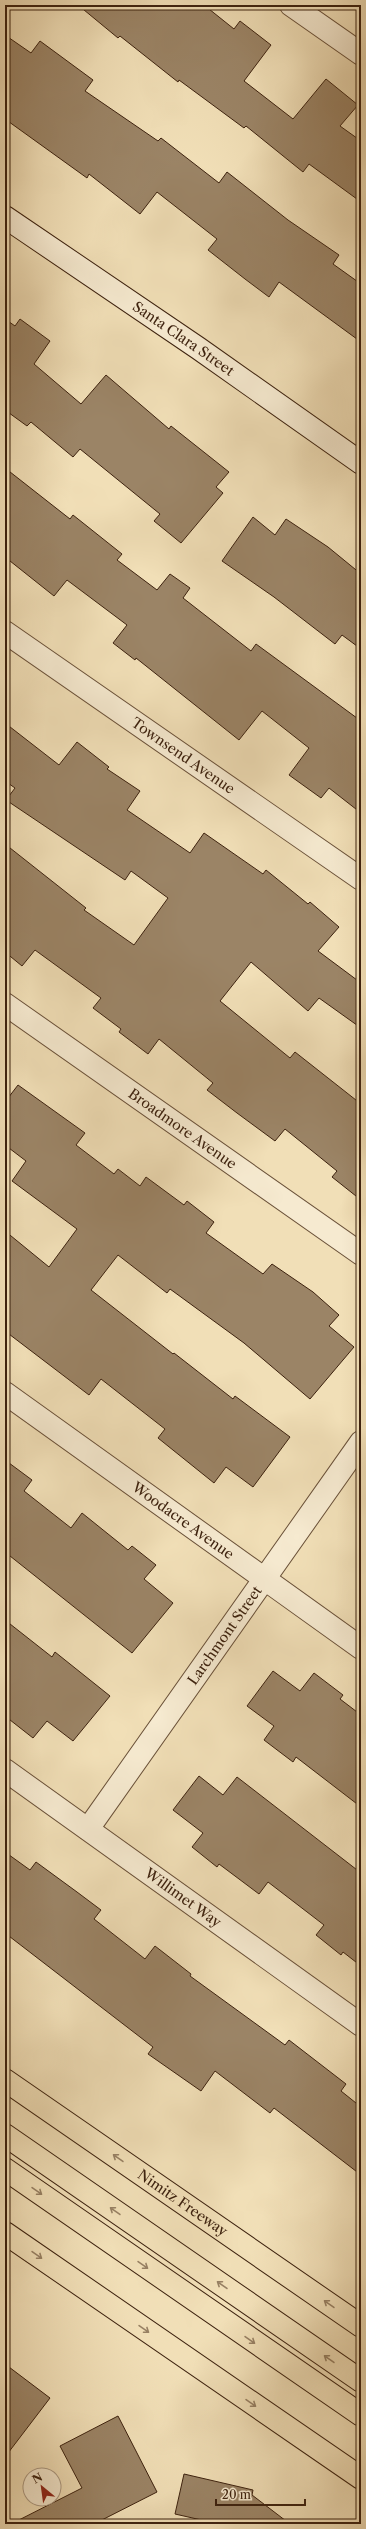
<svg xmlns="http://www.w3.org/2000/svg" width="366" height="2529" font-family="'Libre Caslon Text',serif">
<style>
.building{fill:#9b8466;stroke:#3d220f}
.lines{fill:none;stroke-linecap:round;stroke-linejoin:round}
.street-casing{stroke:#6a5139;stroke-width:24}
.secondary-casing{stroke:#3d220f;stroke-width:24}
.highway-casing{stroke:#3d220f;stroke-width:24}
.street{stroke:#f6ead0;stroke-width:22}
.secondary{stroke:#f6ead0;stroke-width:22}
.highway{stroke:#f1dfb7;stroke-width:22}
.oneway{stroke:#978063}
.labels{text-anchor:middle;dominant-baseline:central;stroke-width:3;stroke-linejoin:round;paint-order:stroke}
.street-label{font-size:14px;fill:#3d220f;stroke:#f6ead0}
</style>
<rect width="100%" height="100%" fill="#f1dfb7"/>
<filter id="stains"><feTurbulence type="fractalNoise" baseFrequency=".005" numOctaves="4"/><feColorMatrix values="0 0 0 0 .2 0 0 0 0 .09 0 0 0 0 .02 0 0 0 .5 -.17"/></filter>
<radialGradient id="worn" r=".72"><stop offset=".6" stop-color="#630" stop-opacity="0"/><stop offset="1" stop-color="#630" stop-opacity=".3"/></radialGradient>
<!-- building -->
<path class="building" d="M 78,5 L 204,5 L 234,29 L 240,21 L 271,45 L 244,81 L 293,119 L 326,79 L 358,105 L 340,126 L 361,141 L 361,202 L 309,164 L 303,172 L 246,126 L 244,128 L 179,80 L 178,82 L 120,36 L 118,38 Z
M 5,35 L 31,53 L 40,41 L 93,80 L 85,91 L 158,141 L 161,138 L 219,183 L 227,172 L 288,220 L 339,255 L 333,264 L 361,284 L 361,342 L 279,282 L 269,297 L 245,279 L 208,250 L 217,239 L 157,192 L 140,214 L 89,174 L 87,178 L 5,119 Z
M 5,319 L 15,326 L 20,319 L 50,341 L 34,364 L 81,404 L 106,375 L 169,429 L 171,426 L 229,472 L 216,487 L 223,493 L 181,543 L 154,521 L 160,514 L 80,449 L 73,457 L 31,422 L 27,426 L 5,410 Z
M 5,468 L 70,519 L 73,515 L 122,554 L 117,560 L 157,590 L 170,574 L 190,588 L 183,598 L 251,651 L 256,644 L 361,721 L 361,813 L 329,788 L 321,798 L 289,775 L 309,748 L 262,711 L 239,740 L 136,658 L 135,660 L 113,643 L 127,625 L 67,580 L 54,596 L 5,557 Z
M 253,517 L 275,535 L 286,519 L 328,547 L 361,574 L 361,649 L 342,635 L 335,644 L 274,597 L 222,561 Z
M 5,723 L 59,765 L 77,742 L 109,767 L 107,769 L 140,791 L 127,810 L 190,853 L 204,833 L 263,874 L 266,870 L 308,904 L 310,902 L 339,927 L 318,951 L 361,983 L 361,1028 L 319,998 L 308,1011 L 251,962 L 220,1001 L 290,1058 L 295,1052 L 361,1104 L 361,1200 L 332,1177 L 337,1171 L 285,1129 L 275,1141 L 237,1113 L 207,1090 L 213,1083 L 159,1039 L 148,1054 L 119,1032 L 121,1029 L 93,1008 L 101,998 L 35,950 L 22,966 L 5,952 L 5,844 L 86,908 L 84,910 L 134,945 L 168,898 L 131,871 L 125,880 L 6,800 L 15,788 L 5,781 Z
M 18,1085 L 85,1133 L 76,1145 L 114,1174 L 118,1169 L 140,1186 L 146,1177 L 184,1205 L 187,1201 L 214,1222 L 206,1233 L 263,1274 L 272,1264 L 313,1292 L 339,1315 L 329,1326 L 354,1347 L 310,1399 L 244,1343 L 170,1289 L 167,1293 L 118,1255 L 91,1290 L 173,1354 L 174,1353 L 233,1399 L 235,1396 L 290,1437 L 253,1487 L 226,1467 L 214,1483 L 158,1438 L 165,1429 L 101,1379 L 89,1395 L 5,1331 L 5,1231 L 49,1267 L 77,1229 L 12,1181 L 26,1161 L 5,1145 L 5,1102 Z
M 5,1460 L 32,1480 L 24,1491 L 71,1528 L 82,1513 L 128,1550 L 132,1546 L 156,1565 L 144,1579 L 173,1603 L 132,1653 L 5,1552 Z
M 5,1620 L 52,1657 L 55,1652 L 110,1696 L 73,1741 L 47,1721 L 33,1738 L 5,1716 Z
M 273,1671 L 300,1691 L 314,1673 L 343,1695 L 340,1699 L 361,1715 L 361,1807 L 296,1757 L 293,1762 L 264,1740 L 274,1726 L 247,1706 Z
M 199,1776 L 223,1795 L 237,1777 L 361,1873 L 361,1966 L 343,1952 L 341,1955 L 316,1935 L 324,1925 L 268,1882 L 259,1894 L 219,1864 L 217,1867 L 192,1847 L 203,1833 L 173,1810 Z
M 5,1852 L 30,1870 L 36,1862 L 77,1892 L 101,1910 L 94,1919 L 145,1959 L 155,1946 L 191,1974 L 190,1976 L 285,2045 L 289,2040 L 346,2084 L 341,2091 L 361,2107 L 361,2175 L 274,2108 L 270,2113 L 215,2071 L 201,2091 L 148,2054 L 153,2047 L 5,1933 Z
M 5,2364 L 50,2398 L 5,2457 Z
M 118,2416 L 157,2492 L 94,2524 L 11,2524 L 82,2488 L 60,2446 Z
M 184,2474 L 253,2490 L 252,2495 L 290,2524 L 219,2524 L 175,2514 Z"/>
<g class="lines">
<!-- street casing -->
<g class="street-casing">
<g id="street">
<path d="M 291,5 L 361,54"/>
<path id="s1" d="M 5,632 L 361,879"/>
<path id="s2" d="M 5,1004 L 361,1254"/>
<path id="s3" d="M 5,1393 L 361,1648"/>
<path id="s4" d="M 5,1770 L 361,2025"/>
<path id="s5" d="M 88,1829 L 361,1442"/>
</g>
</g>
<!-- secondary casing -->
<g class="secondary-casing">
<g id="secondary">
<path id="s6" d="M 5,217 L 198,348 L 361,463"/>
</g>
</g>
<!-- highway casing -->
<g class="highway-casing">
<g id="highway">
<path id="s7" d="M 5,2080 L 361,2326"/>
<path d="M 5,2135 L 361,2381"/>
<path d="M 5,2169 L 361,2415"/>
<path d="M 5,2233 L 361,2478"/>
</g>
</g>
<!-- street -->
<use href="#street" class="street"/>
<!-- secondary -->
<use href="#secondary" class="secondary"/>
<!-- highway -->
<use href="#highway" class="highway"/>
</g>
<!-- one-way arrows -->
<defs><path id="oneway-shaft" d="M-6 0H5M1.5-3L5.5 0L1.5 3" fill="none" stroke-width="1.6" stroke-linecap="round" stroke-linejoin="round"/></defs>
<g class="oneway">
<use href="#oneway-shaft" transform="translate(118 2158) rotate(-145)"/>
<use href="#oneway-shaft" transform="translate(37 2191) rotate(35)"/>
<use href="#oneway-shaft" transform="translate(115 2211) rotate(-145)"/>
<use href="#oneway-shaft" transform="translate(37 2255) rotate(35)"/>
<use href="#oneway-shaft" transform="translate(143 2265) rotate(35)"/>
<use href="#oneway-shaft" transform="translate(222 2285) rotate(-145)"/>
<use href="#oneway-shaft" transform="translate(329 2304) rotate(-145)"/>
<use href="#oneway-shaft" transform="translate(144 2329) rotate(35)"/>
<use href="#oneway-shaft" transform="translate(250 2340) rotate(35)"/>
<use href="#oneway-shaft" transform="translate(329 2359) rotate(-145)"/>
<use href="#oneway-shaft" transform="translate(251 2403) rotate(35)"/>
</g>
<g class="labels">
<!-- street labels -->
<g class="street-label">
<text stroke="none"><textPath href="#s6" startOffset="216">Santa Clara Street</textPath></text>
<text stroke="none"><textPath href="#s1" startOffset="217">Townsend Avenue</textPath></text>
<text stroke="none"><textPath href="#s2" startOffset="217">Broadmore Avenue</textPath></text>
<text stroke="none"><textPath href="#s3" startOffset="219">Woodacre Avenue</textPath></text>
<text stroke="none"><textPath href="#s5" startOffset="237">Larchmont Street</textPath></text>
<text stroke="none"><textPath href="#s4" startOffset="219">Willimet Way</textPath></text>
<text stroke="none"><textPath href="#s7" startOffset="216">Nimitz Freeway</textPath></text>
</g>
</g>
<!-- margin -->
<rect width="366" height="2529" fill="none" stroke="#f1dfb7" stroke-width="20"/>
<rect x="6" y="6" width="354" height="2517" fill="none" stroke="#3d220f" stroke-width="2"/>
<rect x="10" y="10" width="346" height="2509" fill="none" stroke="#3d220f"/>
<!-- north arrow -->
<g transform="translate(42 2487) rotate(331)"><circle r="19" fill="#f6ead0" stroke="#ac9a83"/>
<path d="M0-3L7 15L0 10L-7 15Z" fill="#8f2418"/>
<text y="-6" font-size="11" font-weight="bold" text-anchor="middle" fill="#3d220f">N</text>
</g>
<!-- scale -->
<path d="M216 2499v6h89v-6" fill="none" stroke="#3d220f" stroke-width="2"/>
<text x="222" y="2499" font-size="12" fill="#3d220f" stroke="#f6ead0" stroke-width="3" paint-order="stroke">20 m</text>
<rect width="100%" height="100%" filter="url(#stains)"/>
<rect width="100%" height="100%" fill="url(#worn)"/>
</svg>
